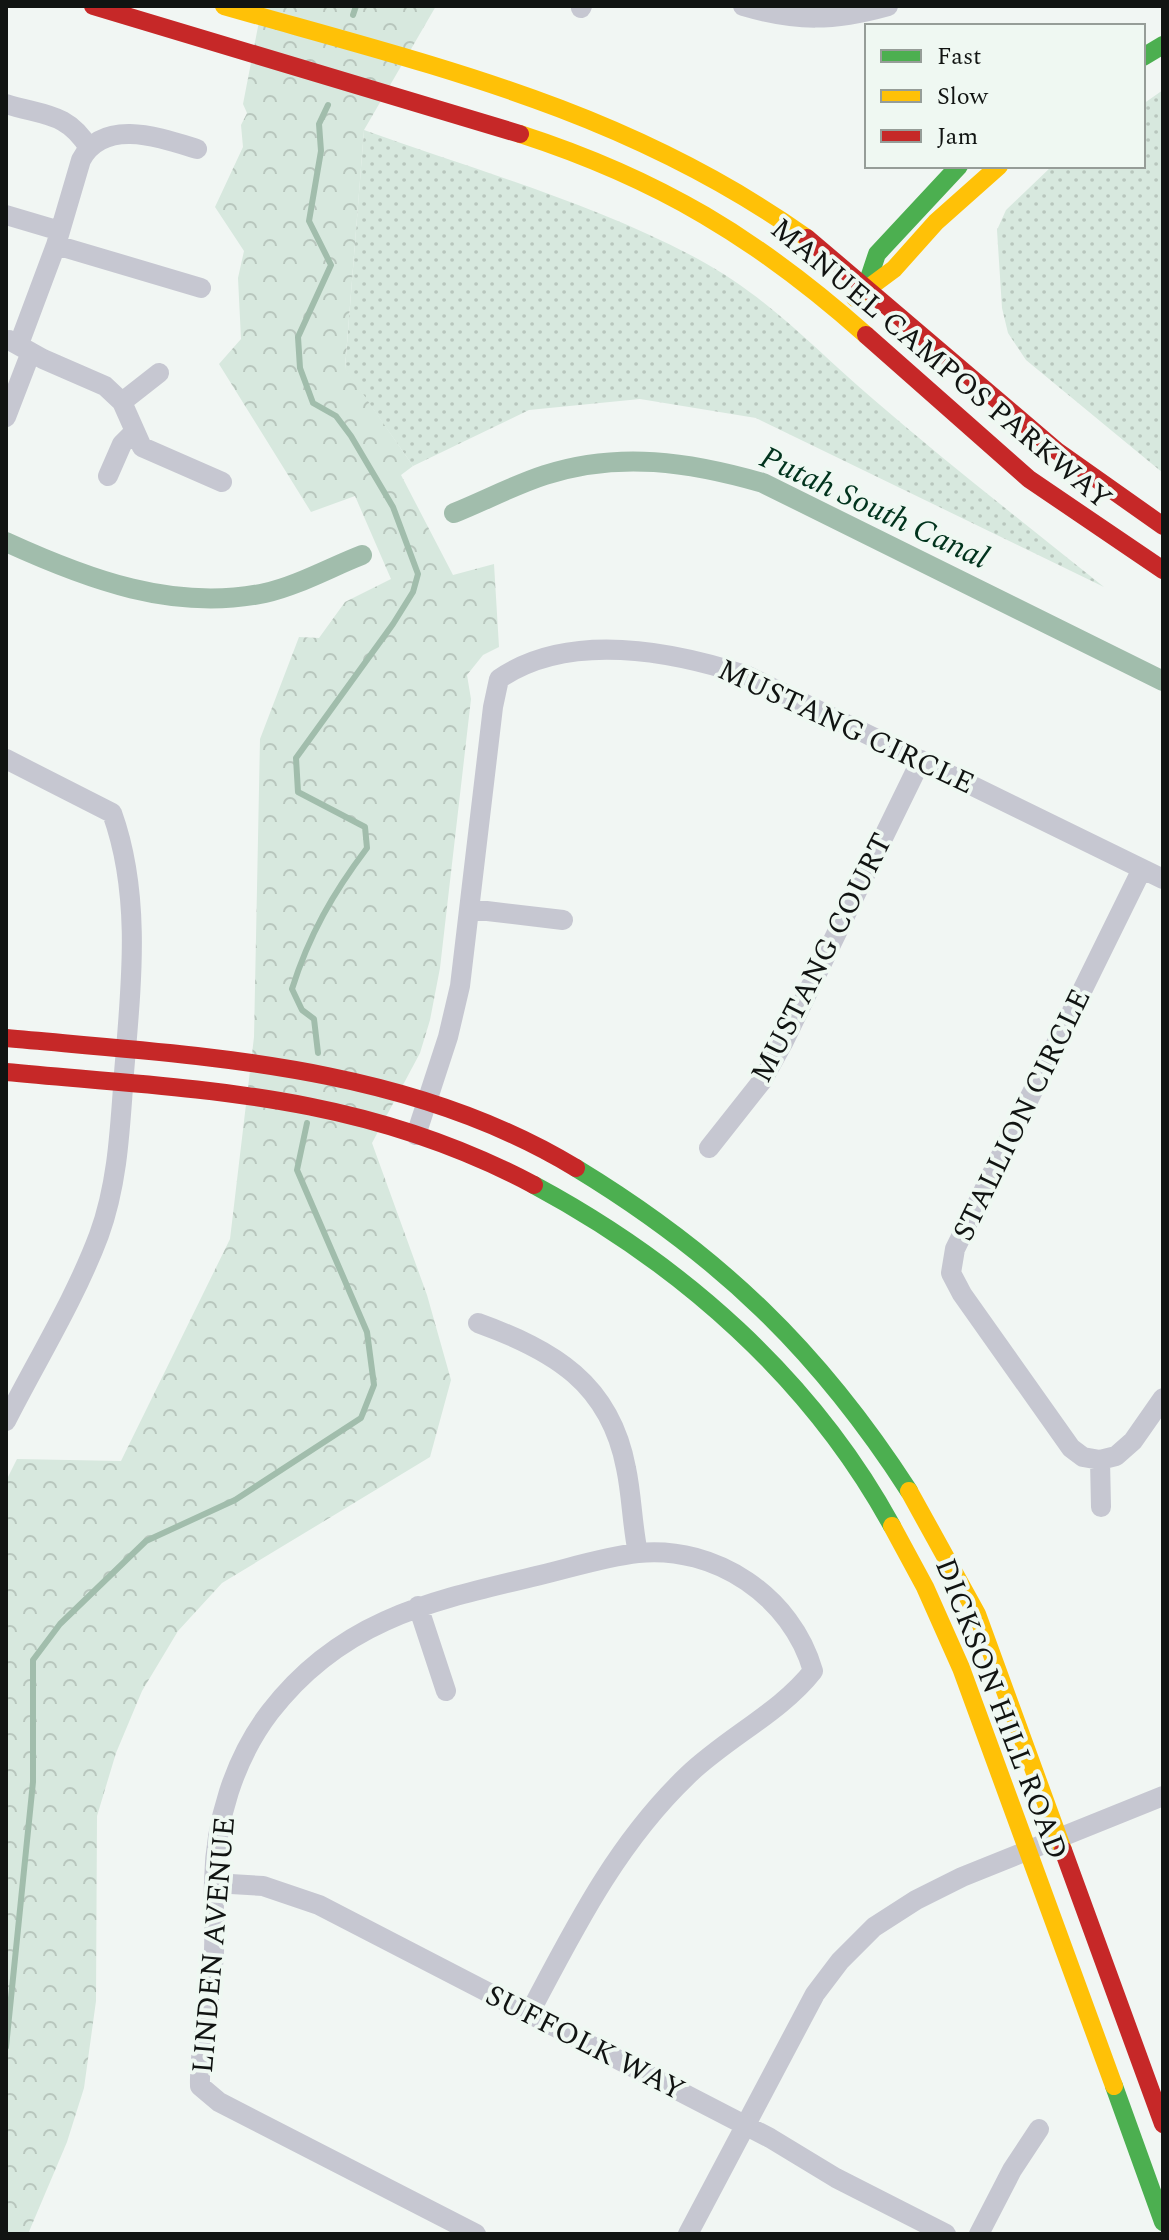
<svg xmlns="http://www.w3.org/2000/svg" width="1169" height="2240" font-family="Spectral,serif">
<style>
.grass{fill:url(#grass-dots)}
.forest{fill:url(#forest-crowns)}
.lines{fill:none;stroke-linecap:round;stroke-linejoin:round}
.stream{stroke:#a1bdac;stroke-width:6}
.canal{stroke:#a1bdac;stroke-width:20}
.street{stroke:#c6c7d1;stroke-width:20}
.fast{stroke:#4caf50;stroke-width:18}
.slow{stroke:#ffc107;stroke-width:18}
.jam{stroke:#c62828;stroke-width:18}
.labels{text-anchor:middle;dominant-baseline:central;stroke-width:8;stroke-linejoin:round;paint-order:stroke}
.street-label{font-size:30px;fill:#111412;stroke:#eff8f2}
.water-label{font-size:32px;font-style:italic;fill:#01331d;stroke:#eff8f2}
</style>
<defs>
<pattern id="grass-dots" width="8" height="8" patternUnits="userSpaceOnUse" patternTransform="scale(2)"><rect width="8" height="8" fill="#d7e8de"/><path d="M2 2h.1M6 6h.1" fill="none" stroke="#b8c6bd" stroke-width="1.8" stroke-linecap="round"/></pattern>
<pattern id="forest-crowns" width="20" height="18" patternUnits="userSpaceOnUse" patternTransform="scale(2)"><rect width="20" height="18" fill="#d7e8de"/><path d="M2 6a3 3 0 1 1 6 0M12 15a3 3 0 1 1 6 0" fill="none" stroke="#b8c6bd"/></pattern>
</defs>
<rect width="100%" height="100%" fill="#f1f6f3"/>
<!-- grass -->
<path class="grass" d="M 1163,90 L 1163,473 L 1026,360 L 1008,333 L 1002,308 L 997,230 L 1006,210 L 1052,166 L 1143,166 L 1143,104 Z
M 364,130 C 475,170 594,203 698,259 C 771,299 812,347 873,399 C 948,464 1027,525 1104,587 L 756,418 L 640,399 L 529,410 L 413,466 L 345,369 Z"/>
<!-- forest -->
<path class="forest" d="M 262,6 L 436,6 L 364,130 L 345,368 L 413,466 L 401,475 L 453,575 L 494,564 L 499,647 L 483,655 L 467,675 L 471,699 L 440,968 L 430,1020 L 420,1053 L 372,1143 L 427,1295 L 451,1380 L 430,1457 L 222,1583 L 178,1631 L 142,1691 L 116,1753 L 97,1816 L 96,2001 L 84,2088 L 67,2142 L 28,2234 L 6,2234 L 6,1481 L 17,1459 L 121,1461 L 230,1239 L 254,1037 L 260,739 L 299,637 L 319,638 L 345,602 L 391,579 L 355,496 L 311,512 L 219,364 L 241,339 L 238,278 L 244,251 L 215,207 L 243,147 L 241,125 L 247,113 L 243,104 Z"/>
<g class="lines">
<!-- stream -->
<path class="stream" d="M 353,15 L 356,6
M 318,1053 L 314,1019 L 302,1010 L 292,989 C 309,935 333,893 367,848 L 365,827 L 298,792 L 296,758 L 393,624 L 413,592 L 418,574 L 393,507 L 351,436 L 336,416 L 313,403 L 300,368 L 298,337 L 331,265 L 309,221 L 321,151 L 319,124 L 328,105
M 6,2047 L 33,1782 L 33,1660 L 60,1624 L 146,1541 L 235,1500 L 361,1418 L 374,1385 L 367,1332 L 297,1170 L 307,1123"/>
<!-- canal -->
<path class="canal" d="M 454,513 C 484,501 514,485 545,475 C 619,451 690,462 763,483 L 1163,681
M 6,542 C 87,579 174,612 265,593 C 297,586 331,567 362,555"/>
<!-- street -->
<path class="street" d="M 743,6 C 797,22 834,21 888,6
M 581,8 L 582,6
M 6,104 C 44,116 67,112 89,148
M 6,215 L 60,231
M 56,245 L 201,288
M 9,340 L 43,359 L 105,386 L 122,402 L 142,447 L 222,482
M 19,344 L 56,245 L 81,160 C 104,117 161,138 197,149
M 122,402 L 159,373
M 6,417 L 31,352
M 108,476 L 122,444 L 134,432
M 6,759 L 112,813 C 142,896 131,987 124,1073 C 120,1128 118,1183 99,1235 C 75,1299 37,1360 6,1421
M 1142,869 L 955,1249 L 951,1273 L 962,1294 L 1071,1448 L 1083,1457 L 1100,1460 L 1116,1456 L 1133,1441 L 1163,1398
M 470,909 L 563,920
M 416,1135 L 448,1037 L 460,986 L 493,707 L 499,679 C 569,631 672,651 748,676 L 1163,879
M 709,1148 L 762,1081 L 783,1043 L 921,760
M 478,1323 C 553,1350 610,1383 626,1468 C 632,1496 632,1525 638,1553
M 1100,1460 L 1101,1507
M 418,1606 L 446,1691
M 214,1883 L 263,1886 L 319,1905 L 770,2138 L 836,2178 L 946,2234
M 476,2234 L 219,2102 L 200,2086 C 199,2045 210,2006 213,1966 C 216,1938 213,1910 214,1881 C 215,1822 234,1759 270,1712 C 340,1621 427,1602 532,1577 C 567,1569 603,1557 638,1553 C 716,1545 792,1597 813,1671 C 780,1713 726,1738 687,1776 C 616,1844 574,1929 529,2014
M 688,2234 L 815,1994 L 840,1961 L 874,1927 L 916,1900 L 962,1877 L 1163,1796
M 979,2234 L 1012,2170 L 1039,2129"/>
<!-- fast -->
<path class="fast" d="M 1143,57 L 1163,45
M 866,287 L 877,254 L 959,166
M 576,1168 C 719,1255 818,1350 909,1491
M 534,1185 C 681,1264 811,1378 892,1526
M 1114,2086 L 1163,2222"/>
<!-- slow -->
<path class="slow" d="M 224,6 C 434,66 625,109 807,238
M 520,134 C 659,179 758,239 866,335
M 855,298 L 894,269 L 936,222 L 999,166
M 909,1491 L 977,1614 L 1063,1850
M 892,1526 L 925,1587 L 961,1668 L 1114,2086"/>
<!-- jam -->
<path class="jam" d="M 93,6 L 520,134
M 807,238 L 1057,451 L 1163,526
M 866,335 L 1029,479 L 1163,570
M 6,1038 C 200,1056 405,1064 576,1168
M 6,1072 C 197,1090 359,1092 534,1185
M 1063,1850 L 1163,2124"/>
</g>
<g class="labels">
<!-- street labels -->
<g class="street-label">
<text transform="translate(941 364) rotate(40)">MANUEL CAMPOS PARKWAY</text>
<text transform="translate(846 727) rotate(25)">MUSTANG CIRCLE</text>
<text transform="translate(822 958) rotate(-63)">MUSTANG COURT</text>
<text transform="translate(1022 1115) rotate(-64)">STALLION CIRCLE</text>
<text transform="translate(1001 1709) rotate(69)">DICKSON HILL ROAD</text>
<text transform="translate(214 1945) rotate(-85)">LINDEN AVENUE</text>
<text transform="translate(585 2043) rotate(27)">SUFFOLK WAY</text>
</g>
<!-- water labels -->
<g class="water-label">
<text transform="translate(874 508) rotate(25)">Putah South Canal</text>
</g>
</g>
<!-- border -->
<rect width="1169" height="2240" fill="none" stroke="#111412" stroke-width="16"/>
<!-- legend -->
<rect x="865" y="24" width="280" height="144" fill="#eff8f2" stroke="#969d98" stroke-width="2"/>
<rect x="881" y="50" width="40" height="12" fill="#4caf50" stroke="#969d98" stroke-width="2"/>
<text x="937" y="64" font-size="24" fill="#111412">Fast</text>
<rect x="881" y="90" width="40" height="12" fill="#ffc107" stroke="#969d98" stroke-width="2"/>
<text x="937" y="104" font-size="24" fill="#111412">Slow</text>
<rect x="881" y="130" width="40" height="12" fill="#c62828" stroke="#969d98" stroke-width="2"/>
<text x="937" y="144" font-size="24" fill="#111412">Jam</text>
</svg>
